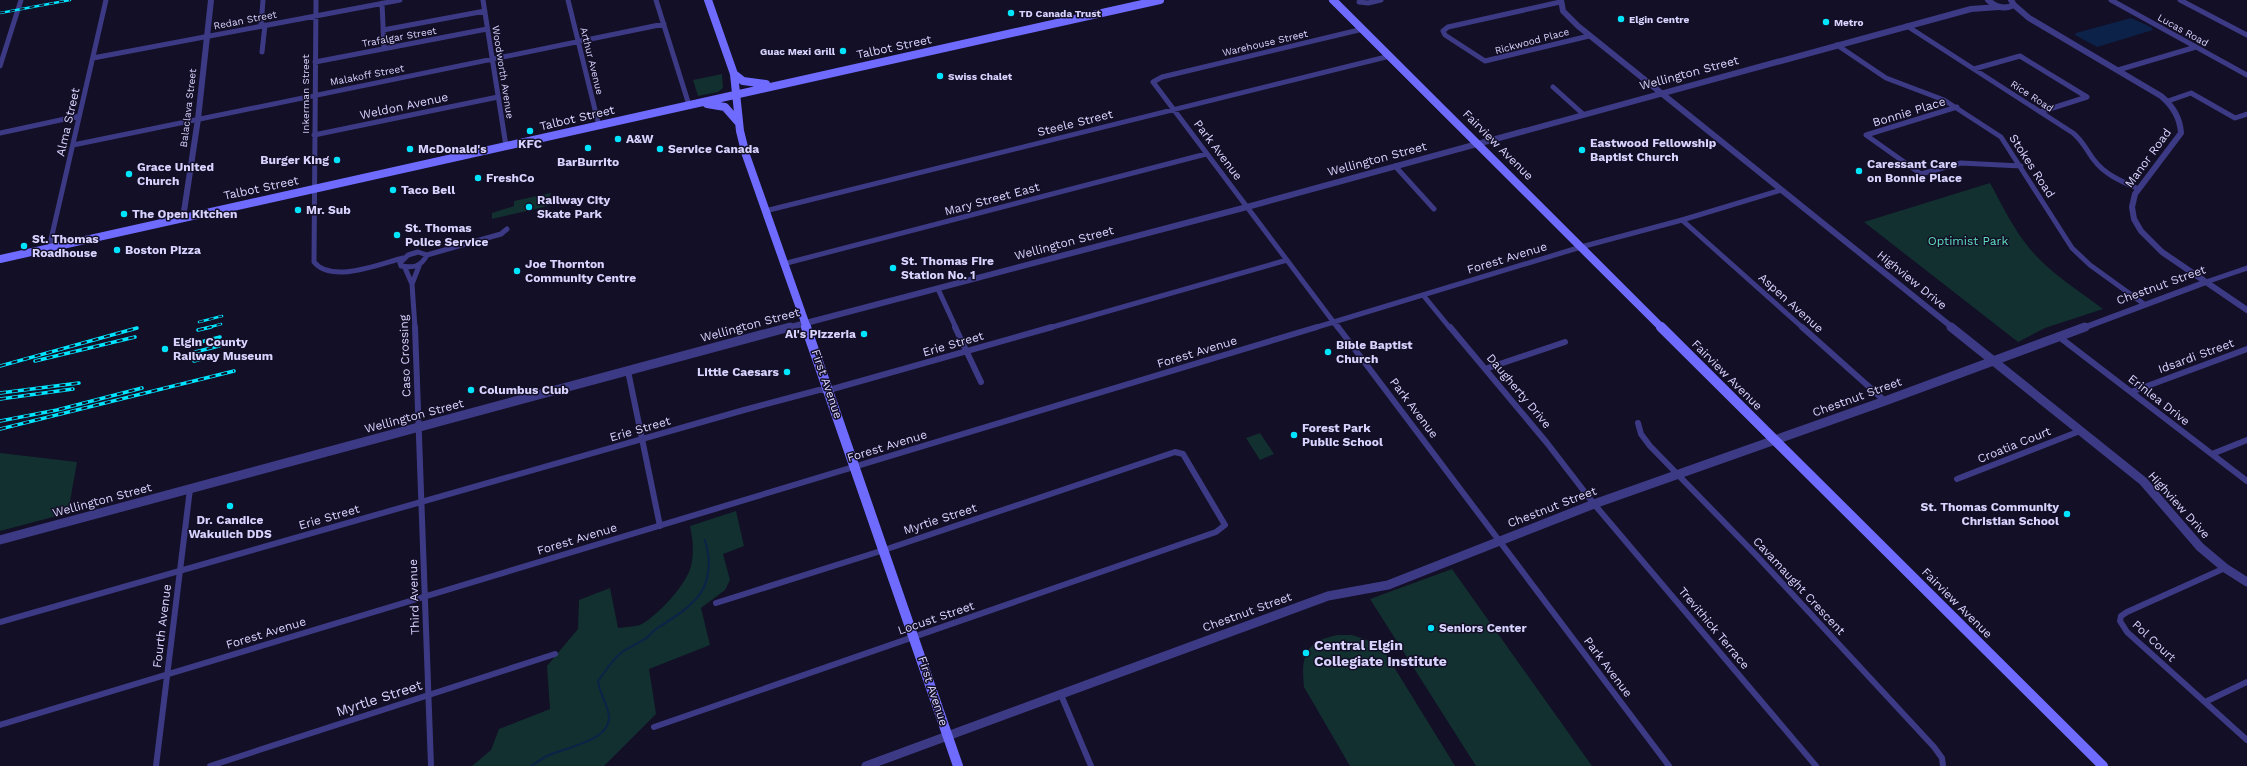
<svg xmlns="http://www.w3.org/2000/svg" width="2247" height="766" font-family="'Work Sans',sans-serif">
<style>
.green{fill:#12302f}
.water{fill:#0c2248}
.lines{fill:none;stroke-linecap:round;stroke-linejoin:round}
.stream{stroke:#0c2248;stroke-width:2}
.minor-far1{stroke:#3d3a85;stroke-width:5}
.minor{stroke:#3d3a85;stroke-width:6}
.tertiary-far1{stroke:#3d3a85;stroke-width:6}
.tertiary{stroke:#3d3a85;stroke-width:9}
.secondary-far1{stroke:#6f6bff;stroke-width:8}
.secondary{stroke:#6f6bff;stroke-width:10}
.rail-far1-casing{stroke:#00e5ff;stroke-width:2.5}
.rail-casing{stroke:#00e5ff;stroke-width:3.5}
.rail-far1{stroke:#130f26;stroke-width:1.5;stroke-dasharray:5;stroke-linecap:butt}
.rail{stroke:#130f26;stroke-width:2;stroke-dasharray:6;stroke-linecap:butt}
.poi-dot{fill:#00e5ff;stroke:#130f26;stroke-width:1.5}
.labels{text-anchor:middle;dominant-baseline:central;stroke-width:3;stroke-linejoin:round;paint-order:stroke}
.far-poi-label{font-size:10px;font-weight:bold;fill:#d9d4ff;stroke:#130f26;text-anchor:start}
.far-street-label{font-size:10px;fill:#d9d4ff;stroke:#130f26}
.street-label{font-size:12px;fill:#d9d4ff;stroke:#130f26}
.poi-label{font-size:12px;font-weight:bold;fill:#d9d4ff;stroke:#130f26;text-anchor:start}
.park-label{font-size:12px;fill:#5fe0c0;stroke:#130f26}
.near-poi-label{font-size:14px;font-weight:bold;fill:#d9d4ff;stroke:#130f26;text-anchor:start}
.near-street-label{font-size:14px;fill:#d9d4ff;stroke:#130f26}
</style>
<rect width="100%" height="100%" fill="#130f26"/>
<!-- green -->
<path class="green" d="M 722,74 L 723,88 L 718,92 L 698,96 L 693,80 Z
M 1990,183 C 2002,205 2014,230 2030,249 C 2050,273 2078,290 2103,309 L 2045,328 L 2018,342 L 1864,222 Z
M 551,193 L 549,199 L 553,200 L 553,203 L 544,207 L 492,219 L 492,213 L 514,206 L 514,201 Z
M 1260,433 L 1274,454 L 1260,460 L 1246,438 Z
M 0,453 L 77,462 L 68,513 L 0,531 Z
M 736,511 L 744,546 L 723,554 L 730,580 L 725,590 L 701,608 L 710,645 L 649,669 L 656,714 L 604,766 L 472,766 L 491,750 L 499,729 L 550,709 L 547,666 L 578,629 L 579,600 L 610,588 L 618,628 C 625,627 636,627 642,624 C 658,615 687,584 691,566 C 694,552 693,540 690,526 Z
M 1452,569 L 1592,766 L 1476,766 L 1370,599 Z
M 1337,635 L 1352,635 L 1367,640 L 1386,654 L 1455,766 L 1350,766 L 1304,687 C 1301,657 1304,642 1337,635 Z"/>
<!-- water -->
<path class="water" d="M 2131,18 L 2151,27 L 2153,30 L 2097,47 L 2075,35 L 2076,33 Z"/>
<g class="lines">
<!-- stream -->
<path class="stream" d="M 531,766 C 536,763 541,759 547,756 C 564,748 610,741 609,717 C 608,704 599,693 598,681 C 605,672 612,660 621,653 C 628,647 638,644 645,639 C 650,636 652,631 656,629 C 694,605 719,589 705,540"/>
<!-- minor-far1 -->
<path class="minor-far1" d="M 316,0 L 314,262 C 332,284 379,264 403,258
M 483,0 L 506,146
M 568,0 L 599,126
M 656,0 L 689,105
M 2111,0 L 2247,75
M 2180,0 L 2247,35
M 1359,2 L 1368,3 L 1381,0
M 1560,2 L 1448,27 L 1443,31 L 1445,35 L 1485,61 L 1589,36
M 382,3 L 384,48
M 261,26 L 263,0
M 1907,26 L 2073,133 C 2083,141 2087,151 2094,160 C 2105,175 2123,182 2139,189
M 383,30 L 485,11
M 1837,45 L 1886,78 L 1944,100 L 2001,137 L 2072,248 L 2090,265 L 2144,304
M 262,52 L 265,25
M 93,58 L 400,0
M 315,62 L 487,29
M 0,66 L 21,0
M 1974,69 L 2020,56 L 2087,97 L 2040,112
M 2118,70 L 2196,47
M 1553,87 L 1583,114
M 2168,101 L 2191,93 L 2235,118 L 2247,114
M 1957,107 L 1866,135 L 1921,174 L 1961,163 L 2021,166
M 0,133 L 79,116
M 314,135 L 498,97
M 73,145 L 664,24
M 1395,166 L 1434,209
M 765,211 L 1390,56
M 1682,220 L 1803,328
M 49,248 L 106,0
M 418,252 L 427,255 C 421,267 413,268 401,266 L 400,263 L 408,255 Z
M 427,255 L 501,234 L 507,229
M 783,264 L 1206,154
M 405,268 L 412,284 L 415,328
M 2206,282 L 2247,268
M 412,284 L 419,266
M 938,289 L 956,328
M 1423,295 L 1450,328
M 1049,328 L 1287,260
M 1314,328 L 1581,247 L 1682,220 L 1781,190
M 1338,328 L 1153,82 L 1162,77 L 1363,29"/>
<!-- minor -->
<path class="minor" d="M 415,327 L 431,766
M 955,327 L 981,382
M 1338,327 L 1669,766
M 1450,327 L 1547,443 L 1594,504 L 1816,766
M 1802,327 L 1885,401
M 2058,336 L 2247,481
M 1485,369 L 1565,342
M 628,371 L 660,526
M 2131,392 L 2247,349
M 1638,423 L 1641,434 L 1650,446 L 1757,556 L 1934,747 L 1942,758 L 1943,766
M 2212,454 L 2247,440
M 1957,479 L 2080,431
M 2225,568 L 2127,612 L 2121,616 L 2120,621 L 2127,632 L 2247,740
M 0,622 L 744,410 L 819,390 L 829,390 L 1052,327
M 1061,695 L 1091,766
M 2205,702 L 2247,682
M 0,725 L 1317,327
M 654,727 L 1216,532 L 1225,525 L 1183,454 L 1175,452 L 884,550 L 716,603
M 156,766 L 190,489
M 210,766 L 555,654"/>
<!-- tertiary-far1 -->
<path class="tertiary-far1" d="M 1561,0 L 1563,11 L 1578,26 L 1953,328
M 1988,0 C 1995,7 2005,10 2014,5 L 2011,0
M 2014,5 L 2029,18 L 2161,96 C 2173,106 2180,117 2181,133 L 2135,194 L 2132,207 L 2134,219 L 2141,231 L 2162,252 L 2247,310
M 183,218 L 198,119 L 211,0
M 787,328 L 1247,207 L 1971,9 L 1999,7
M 2083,328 L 2206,282"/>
<!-- tertiary -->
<path class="tertiary" d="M 1951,327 L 2143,481 L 2200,547 L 2225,568 L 2247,582
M 0,540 L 790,327
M 866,766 L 1328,596 L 1388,585 L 1594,504 L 1885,401 L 2085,327"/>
<!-- secondary-far1 -->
<path class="secondary-far1" d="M 708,0 L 734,74 L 740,131 L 746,155 L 807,328
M 1333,0 L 1662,328
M 734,74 L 743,81 L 766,84
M 707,104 L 725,107 L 739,123
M 0,259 L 1160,0"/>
<!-- secondary -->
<path class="secondary" d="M 806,327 L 958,766
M 1661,327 L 2103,766"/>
<!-- rail-far1 casing -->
<g class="rail-far1-casing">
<path id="rail-far1" d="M 0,13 L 70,0
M 199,322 L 222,316
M 207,328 L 221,324"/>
</g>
<!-- rail casing -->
<g class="rail-casing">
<path id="rail" d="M 198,330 L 211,327
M 197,343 L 220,337
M 195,352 L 219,346
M 35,361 L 135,337
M 194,361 L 218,355
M 0,366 L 137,328
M 0,393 L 79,383
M 0,399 L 73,389
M 0,421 L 57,410 L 142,388
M 0,429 L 234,371"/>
</g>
<!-- rail-far1 -->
<use href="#rail-far1" class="rail-far1"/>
<!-- rail -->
<use href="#rail" class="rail"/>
</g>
<!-- markers -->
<g class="poi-dot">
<circle cx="1011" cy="13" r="4"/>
<circle cx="1621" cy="19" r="4"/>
<circle cx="1826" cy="22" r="4"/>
<circle cx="843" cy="51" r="4"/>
<circle cx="940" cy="76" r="4"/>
<circle cx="530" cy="131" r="4"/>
<circle cx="618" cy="139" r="4"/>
<circle cx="588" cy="148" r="4"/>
<circle cx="410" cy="149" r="4"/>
<circle cx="660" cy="149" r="4"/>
<circle cx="1582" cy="150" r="4"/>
<circle cx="337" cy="160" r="4"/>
<circle cx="1859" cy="171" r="4"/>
<circle cx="129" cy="174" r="4"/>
<circle cx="478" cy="178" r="4"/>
<circle cx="393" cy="190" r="4"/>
<circle cx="529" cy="207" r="4"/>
<circle cx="298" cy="210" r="4"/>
<circle cx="124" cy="214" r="4"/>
<circle cx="397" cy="235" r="4"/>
<circle cx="24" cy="246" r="4"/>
<circle cx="117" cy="250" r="4"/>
<circle cx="893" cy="268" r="4"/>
<circle cx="517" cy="271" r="4"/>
<circle cx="864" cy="334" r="4"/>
<circle cx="165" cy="349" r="4"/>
<circle cx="1328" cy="352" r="4"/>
<circle cx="787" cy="372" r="4"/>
<circle cx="471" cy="390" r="4"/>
<circle cx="1294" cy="435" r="4"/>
<circle cx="230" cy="506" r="4"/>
<circle cx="2067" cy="514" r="4"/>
<circle cx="1431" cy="628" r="4"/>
<circle cx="1306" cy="653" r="4"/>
</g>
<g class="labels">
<!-- far-poi labels -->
<g class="far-poi-label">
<text x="1019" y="13">TD Canada Trust</text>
<text x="1629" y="19">Elgin Centre</text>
<text x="1834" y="22">Metro</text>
<text x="835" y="51" text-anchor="end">Guac Mexi Grill</text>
<text x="948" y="76">Swiss Chalet</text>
</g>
<!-- far-street labels -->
<g class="far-street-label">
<text transform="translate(245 20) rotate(-11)">Redan Street</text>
<text transform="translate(2183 30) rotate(29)">Lucas Road</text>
<text transform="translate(399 37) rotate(-10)">Trafalgar Street</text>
<text transform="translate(1532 41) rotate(-15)">Rickwood Place</text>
<text transform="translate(1265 43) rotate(-13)">Warehouse Street</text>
<text transform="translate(592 61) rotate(76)">Arthur Avenue</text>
<text transform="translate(503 72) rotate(81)">Woodworth Avenue</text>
<text transform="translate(367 75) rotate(-11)">Malakoff Street</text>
<text transform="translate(305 94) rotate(-90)">Inkerman Street</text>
<text transform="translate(2032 96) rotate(33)">Rice Road</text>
<text transform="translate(188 108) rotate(-83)">Balaclava Street</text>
</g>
<!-- street labels -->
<g class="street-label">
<text transform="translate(894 47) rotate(-12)">Talbot Street</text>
<text transform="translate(1689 73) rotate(-15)">Wellington Street</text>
<text transform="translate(404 106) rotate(-12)">Weldon Avenue</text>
<text transform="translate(1909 112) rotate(-17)">Bonnie Place</text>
<text transform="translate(577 118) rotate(-13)">Talbot Street</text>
<text transform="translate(68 122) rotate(-77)">Alma Street</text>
<text transform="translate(1075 123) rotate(-14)">Steele Street</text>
<text transform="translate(1498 145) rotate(45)">Fairview Avenue</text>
<text transform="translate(1218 150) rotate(53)">Park Avenue</text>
<text transform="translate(2148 158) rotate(-54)">Manor Road</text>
<text transform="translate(1377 159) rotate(-15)">Wellington Street</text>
<text transform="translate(2032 166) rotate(57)">Stokes Road</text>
<text transform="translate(261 188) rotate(-12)">Talbot Street</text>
<text transform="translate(992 199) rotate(-15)">Mary Street East</text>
<text transform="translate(1064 243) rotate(-15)">Wellington Street</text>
<text transform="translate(1507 258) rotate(-17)">Forest Avenue</text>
<text transform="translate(1912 280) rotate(39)">Highview Drive</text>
<text transform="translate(2161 285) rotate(-20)">Chestnut Street</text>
<text transform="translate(1791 303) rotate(42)">Aspen Avenue</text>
<text transform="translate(750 325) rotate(-15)">Wellington Street</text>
<text transform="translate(953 344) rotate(-16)">Erie Street</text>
<text transform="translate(1197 352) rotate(-17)">Forest Avenue</text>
<text transform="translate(405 356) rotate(-92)">Caso Crossing</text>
<text transform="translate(2196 356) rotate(-20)">Idsardi Street</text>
<text transform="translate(1727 375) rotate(45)">Fairview Avenue</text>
<text transform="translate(827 384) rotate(71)">First Avenue</text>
<text transform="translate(1519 391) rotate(50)">Daugherty Drive</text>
<text transform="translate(1857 397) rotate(-20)">Chestnut Street</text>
<text transform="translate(2159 400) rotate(38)">Erinlea Drive</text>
<text transform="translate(1414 408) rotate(53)">Park Avenue</text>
<text transform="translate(414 416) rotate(-15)">Wellington Street</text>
<text transform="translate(640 429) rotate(-16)">Erie Street</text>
<text transform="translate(2014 445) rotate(-22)">Croatia Court</text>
<text transform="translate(887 446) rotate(-17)">Forest Avenue</text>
<text transform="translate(102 500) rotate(-15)">Wellington Street</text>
<text transform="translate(2179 505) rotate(48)">Highview Drive</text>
<text transform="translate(1552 507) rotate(-21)">Chestnut Street</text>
<text transform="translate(329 517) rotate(-16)">Erie Street</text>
<text transform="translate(940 519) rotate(-18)">Myrtie Street</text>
<text transform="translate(577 539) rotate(-17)">Forest Avenue</text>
<text transform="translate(1799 586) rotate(47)">Cavamaught Crescent</text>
<text transform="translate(414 597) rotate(-92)">Third Avenue</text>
<text transform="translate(1957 603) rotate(45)">Fairview Avenue</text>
<text transform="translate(1247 612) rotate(-20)">Chestnut Street</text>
<text transform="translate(936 618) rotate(-19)">Locust Street</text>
<text transform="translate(162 626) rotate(-83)">Fourth Avenue</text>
<text transform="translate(1714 628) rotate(50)">Trevithick Terrace</text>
<text transform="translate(266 633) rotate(-17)">Forest Avenue</text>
<text transform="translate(2154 641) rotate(43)">Pol Court</text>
<text transform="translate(1608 667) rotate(53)">Park Avenue</text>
<text transform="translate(933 691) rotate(72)">First Avenue</text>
</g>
<!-- poi labels -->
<g class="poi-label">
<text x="626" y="139">A&amp;W</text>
<text x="1590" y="143">Eastwood Fellowship<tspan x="1590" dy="14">Baptist Church</tspan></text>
<text x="530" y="144" text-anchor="middle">KFC</text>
<text x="418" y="149">McDonald's</text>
<text x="668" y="149">Service Canada</text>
<text x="329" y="160" text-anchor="end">Burger King</text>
<text x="588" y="162" text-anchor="middle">BarBurrito</text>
<text x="1867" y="164">Caressant Care<tspan x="1867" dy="14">on Bonnie Place</tspan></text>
<text x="137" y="167">Grace United<tspan x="137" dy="14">Church</tspan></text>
<text x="486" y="178">FreshCo</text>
<text x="401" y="190">Taco Bell</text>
<text x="537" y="200">Railway City<tspan x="537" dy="14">Skate Park</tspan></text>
<text x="306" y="210">Mr. Sub</text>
<text x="132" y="214">The Open Kitchen</text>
<text x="405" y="228">St. Thomas<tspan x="405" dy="14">Police Service</tspan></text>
<text x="32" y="239">St. Thomas<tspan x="32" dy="14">Roadhouse</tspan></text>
<text x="125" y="250">Boston Pizza</text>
<text x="901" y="261">St. Thomas Fire<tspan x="901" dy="14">Station No. 1</tspan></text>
<text x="525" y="264">Joe Thornton<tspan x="525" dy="14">Community Centre</tspan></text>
<text x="856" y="334" text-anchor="end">Al's Pizzeria</text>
<text x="173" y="342">Elgin County<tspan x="173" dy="14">Railway Museum</tspan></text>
<text x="1336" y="345">Bible Baptist<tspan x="1336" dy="14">Church</tspan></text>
<text x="779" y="372" text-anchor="end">Little Caesars</text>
<text x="479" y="390">Columbus Club</text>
<text x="1302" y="428">Forest Park<tspan x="1302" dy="14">Public School</tspan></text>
<text x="2059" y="507" text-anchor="end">St. Thomas Community<tspan x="2059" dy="14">Christian School</tspan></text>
<text x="230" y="520" text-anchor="middle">Dr. Candice<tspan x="230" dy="14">Wakulich DDS</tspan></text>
<text x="1439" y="628">Seniors Center</text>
</g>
<!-- park labels -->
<g class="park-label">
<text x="1968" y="241">Optimist Park</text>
</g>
<!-- near-poi labels -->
<g class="near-poi-label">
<text x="1314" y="645">Central Elgin<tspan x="1314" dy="16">Collegiate Institute</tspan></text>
</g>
<!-- near-street labels -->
<g class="near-street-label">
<text transform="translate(379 698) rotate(-18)">Myrtle Street</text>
</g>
</g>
</svg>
